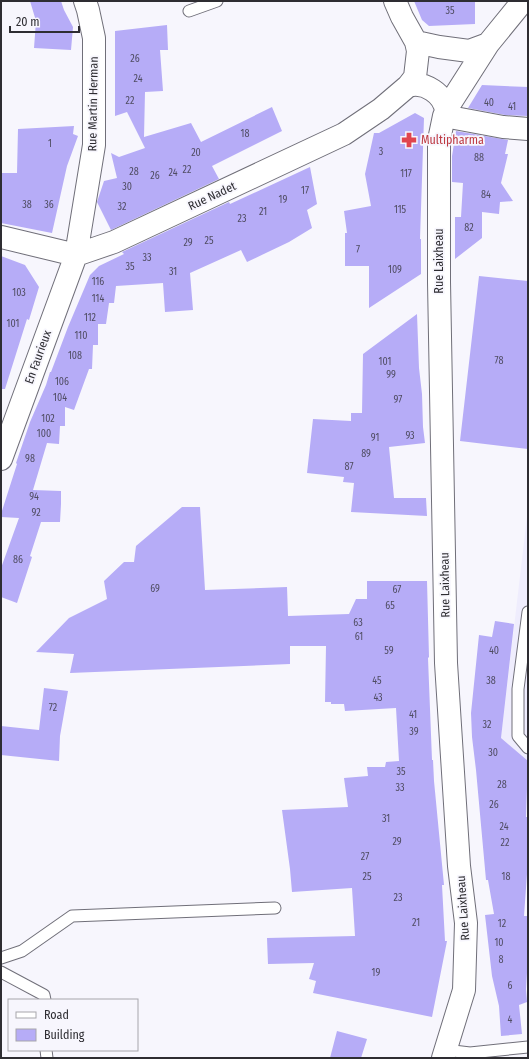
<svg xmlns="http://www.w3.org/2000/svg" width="529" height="1059" font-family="'Fira Sans Condensed',sans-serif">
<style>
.built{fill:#efedfd}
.building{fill:#b6acf7}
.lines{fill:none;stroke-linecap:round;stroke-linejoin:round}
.service-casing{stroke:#706f79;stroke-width:13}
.minor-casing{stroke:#706f79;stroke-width:24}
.service{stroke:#fff;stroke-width:11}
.minor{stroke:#fff;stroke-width:22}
.labels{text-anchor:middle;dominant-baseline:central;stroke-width:3.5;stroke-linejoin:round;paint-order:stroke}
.number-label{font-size:10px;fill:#504d63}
.street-label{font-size:12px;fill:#2e2d32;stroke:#f7f6fd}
.health-label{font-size:12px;fill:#be3a42;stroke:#f7f6fd;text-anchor:start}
</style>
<rect width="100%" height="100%" fill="#f7f6fd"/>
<!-- built -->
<path class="built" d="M 528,508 L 528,773 L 512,751 L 501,738 Z"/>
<!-- building -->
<path class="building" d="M 30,1 L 61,1 L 64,10 L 73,27 L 71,50 L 34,48 L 36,21 Z
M 414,1 L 475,1 L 475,24 L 429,26 L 422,20 Z
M 167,25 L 168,50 L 160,50 L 163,91 L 145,92 L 144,137 L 191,123 L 201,142 L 272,107 L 282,131 L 212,166 L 219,179 L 111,230 L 97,202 L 104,181 L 117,178 L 111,153 L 119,157 L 145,148 L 127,112 L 115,116 L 115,31 Z
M 482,85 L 528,87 L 528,116 L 505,115 L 468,108 Z
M 415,113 L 424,118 L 420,239 L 421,239 L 421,274 L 369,308 L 369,266 L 345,266 L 345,233 L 347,233 L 344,211 L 371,206 L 365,174 L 374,133 L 379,133 Z
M 74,126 L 73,134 L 78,136 L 67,166 L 52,233 L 1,223 L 1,173 L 17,173 L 18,129 Z
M 456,131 L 508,140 L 505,154 L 508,154 L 501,183 L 513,201 L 500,202 L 499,214 L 482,212 L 482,238 L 455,259 L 455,217 L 461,217 L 463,183 L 452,182 L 452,156 Z
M 310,167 L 317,204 L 307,210 L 312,228 L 289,242 L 247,262 L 241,250 L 190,273 L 193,310 L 165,312 L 163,283 L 116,286 L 114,303 L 109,303 L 106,324 L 98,324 L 98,345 L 93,345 L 92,369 L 89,369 L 74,410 L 65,407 L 65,426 L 60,426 L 59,444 L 47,443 L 33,490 L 61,491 L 61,504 L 60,522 L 41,522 L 30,556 L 32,557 L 17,603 L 1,597 L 1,568 L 19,518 L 1,517 L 1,514 L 17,464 L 16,463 L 29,425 L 30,422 L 46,385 L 50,372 L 51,372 L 68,327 L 90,275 L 99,266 L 124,254 L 122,252 L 229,202 L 230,204 Z
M 1,256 L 25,265 L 39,287 L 29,320 L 27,319 L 5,389 L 1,389 Z
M 479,276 L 528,281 L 528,449 L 460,441 Z
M 417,314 L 419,368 L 422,394 L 423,427 L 425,443 L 389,447 L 394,498 L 426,498 L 427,516 L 351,512 L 354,483 L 343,482 L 344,477 L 307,473 L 313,419 L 351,421 L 351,413 L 362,413 L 363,354 Z
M 182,507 L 200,507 L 205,590 L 287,587 L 288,616 L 349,614 L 356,599 L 367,599 L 367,581 L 427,581 L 429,657 L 428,658 L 432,760 L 433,760 L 434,781 L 444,885 L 442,885 L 445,941 L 447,941 L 432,1017 L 313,993 L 316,981 L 309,979 L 314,963 L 268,964 L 267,938 L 355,936 L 352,888 L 292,892 L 290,869 L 282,810 L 348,807 L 344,778 L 368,776 L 367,767 L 385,767 L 386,762 L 399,761 L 396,708 L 345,711 L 344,704 L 331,704 L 331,702 L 325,702 L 326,646 L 290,646 L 290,664 L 70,673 L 74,654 L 36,652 L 69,618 L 107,599 L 104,581 L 124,562 L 134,562 L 136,546 Z
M 495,621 L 514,624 L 501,738 L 528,761 L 526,817 L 528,817 L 528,874 L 527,874 L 524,916 L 528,916 L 528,973 L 527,973 L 526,989 L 527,1002 L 519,1005 L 522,1034 L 501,1036 L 499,1006 L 492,976 L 485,915 L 494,914 L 488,880 L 486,880 L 476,770 L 472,737 L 471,713 L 479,635 L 492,637 Z
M 44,688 L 68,691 L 60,736 L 59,761 L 1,755 L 1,726 L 39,730 Z
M 337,1031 L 367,1039 L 361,1058 L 330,1058 Z"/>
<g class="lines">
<!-- service casing -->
<g class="service-casing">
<path id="service" d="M 189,11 L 217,1
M 528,612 L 518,689 L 518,736 L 528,748
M 1,958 L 22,951 L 72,916 L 275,908
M 1,972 L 44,995 L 45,1000
M 46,1050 L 47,1058
M 445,1050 L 470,1053 L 528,1047"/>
</g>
<!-- minor casing -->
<g class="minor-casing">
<path id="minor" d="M 416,42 L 439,47 L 469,51 L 488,44
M 408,86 C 425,81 444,94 446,111
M 444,116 L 503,127 L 528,129
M 1,237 L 76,255 L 114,242 L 344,134 L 381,109 L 408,86 L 415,77 L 418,51 L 416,42 L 402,17 L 395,1
M 1,459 L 76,255 L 94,145 L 94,38 L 88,10 L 85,1
M 443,1058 L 464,990 L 466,923 L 459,866 L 446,663 L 439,282 L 439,140 L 444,116 L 449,105 L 488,44 L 523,1"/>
</g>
<!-- service -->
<use href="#service" class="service"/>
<!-- minor -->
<use href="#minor" class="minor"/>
</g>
<!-- icons -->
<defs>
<g id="pharmacy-bare" transform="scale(1.2)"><path d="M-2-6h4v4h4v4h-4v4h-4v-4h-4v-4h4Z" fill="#e0444e" stroke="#f7f6fd" stroke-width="2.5" paint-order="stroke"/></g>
</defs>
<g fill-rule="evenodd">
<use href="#pharmacy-bare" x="409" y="140"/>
</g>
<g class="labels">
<!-- number labels -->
<g class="number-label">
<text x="450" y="11">35</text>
<text x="135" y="59">26</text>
<text x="138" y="79">24</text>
<text x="130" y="101">22</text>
<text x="489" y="103">40</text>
<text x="512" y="107">41</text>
<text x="245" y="134">18</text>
<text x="50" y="144">1</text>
<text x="381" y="152">3</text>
<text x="196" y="153">20</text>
<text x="479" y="158">88</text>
<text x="187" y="170">22</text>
<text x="134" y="172">28</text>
<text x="173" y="173">24</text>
<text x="406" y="174">117</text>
<text x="155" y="176">26</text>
<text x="127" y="187">30</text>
<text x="305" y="191">17</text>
<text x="486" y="195">84</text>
<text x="283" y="200">19</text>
<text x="27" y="205">38</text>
<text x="49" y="205">36</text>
<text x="122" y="207">32</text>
<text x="400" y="210">115</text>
<text x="263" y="212">21</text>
<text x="242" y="219">23</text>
<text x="469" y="228">82</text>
<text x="209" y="241">25</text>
<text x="188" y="243">29</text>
<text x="358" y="250">7</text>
<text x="147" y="258">33</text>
<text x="130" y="267">35</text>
<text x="395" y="270">109</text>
<text x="173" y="272">31</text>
<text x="98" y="282">116</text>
<text x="19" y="293">103</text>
<text x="98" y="299">114</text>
<text x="90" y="318">112</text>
<text x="13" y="324">101</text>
<text x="81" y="336">110</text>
<text x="75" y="356">108</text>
<text x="499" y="361">78</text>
<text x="385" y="362">101</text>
<text x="391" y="375">99</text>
<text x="62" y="382">106</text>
<text x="60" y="398">104</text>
<text x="398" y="400">97</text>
<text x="48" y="419">102</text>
<text x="44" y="434">100</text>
<text x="410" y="436">93</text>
<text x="375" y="438">91</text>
<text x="366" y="454">89</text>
<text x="30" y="459">98</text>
<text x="349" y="467">87</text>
<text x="34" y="497">94</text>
<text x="36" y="513">92</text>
<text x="18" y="560">86</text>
<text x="155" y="589">69</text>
<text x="397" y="590">67</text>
<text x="390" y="606">65</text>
<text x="358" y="623">63</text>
<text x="359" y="637">61</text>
<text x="389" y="651">59</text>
<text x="494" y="651">40</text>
<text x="377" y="681">45</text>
<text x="491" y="681">38</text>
<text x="378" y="698">43</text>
<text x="53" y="708">72</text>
<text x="413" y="715">41</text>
<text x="487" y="725">32</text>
<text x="414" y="732">39</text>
<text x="493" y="753">30</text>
<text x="401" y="772">35</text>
<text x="502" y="785">28</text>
<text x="400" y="788">33</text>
<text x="494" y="805">26</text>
<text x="386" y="819">31</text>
<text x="504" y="827">24</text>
<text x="397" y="842">29</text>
<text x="505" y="843">22</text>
<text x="365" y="857">27</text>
<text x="367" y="877">25</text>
<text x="506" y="877">18</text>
<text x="398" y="898">23</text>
<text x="416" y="923">21</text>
<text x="502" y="924">12</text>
<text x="499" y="943">10</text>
<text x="501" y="960">8</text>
<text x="376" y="973">19</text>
<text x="510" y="986">6</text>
<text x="510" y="1020">4</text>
</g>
<!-- street labels -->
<g class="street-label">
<text transform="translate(93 104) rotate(-89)">Rue Martin Herman</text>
<text transform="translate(212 196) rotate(-25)">Rue Nadet</text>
<text transform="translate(439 261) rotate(-90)">Rue Laixheau</text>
<text transform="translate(38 357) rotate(-70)">En Faurieux</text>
<text transform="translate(445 585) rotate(-91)">Rue Laixheau</text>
<text transform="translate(463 908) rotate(-94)">Rue Laixheau</text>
</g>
<!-- health labels -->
<g class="health-label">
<text x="421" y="140">Multipharma</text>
</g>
</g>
<!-- border -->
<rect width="529" height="1059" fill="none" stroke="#2e2d32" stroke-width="4"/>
<!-- legend -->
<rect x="8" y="999" width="130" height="52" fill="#f7f6fd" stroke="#a7a6ac"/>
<rect x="16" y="1012" width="20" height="6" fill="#ffffff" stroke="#a7a6ac"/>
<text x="44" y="1019" font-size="12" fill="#2e2d32">Road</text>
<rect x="16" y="1029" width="20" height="12" fill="#b6acf7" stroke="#a7a6ac"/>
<text x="44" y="1039" font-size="12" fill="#2e2d32">Building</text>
<!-- scale -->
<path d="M10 26v6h69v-6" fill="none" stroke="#2e2d32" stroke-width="2"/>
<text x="16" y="26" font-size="12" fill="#2e2d32" stroke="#f7f6fd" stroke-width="3" paint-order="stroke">20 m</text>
</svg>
